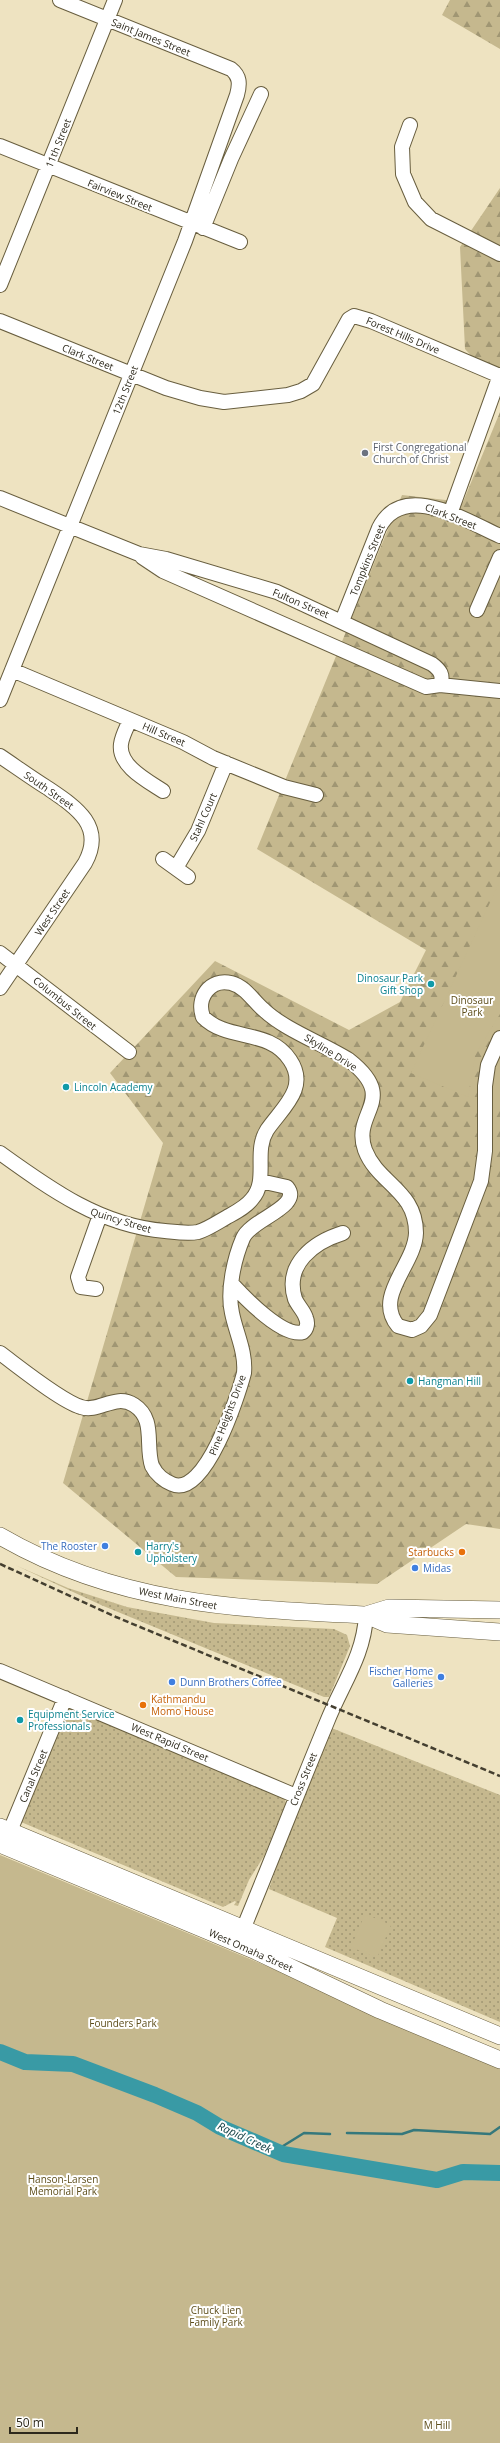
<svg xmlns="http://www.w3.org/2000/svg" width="500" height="2443" font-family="'Open Sans',sans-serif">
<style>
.grass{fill:url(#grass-dots)}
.forest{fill:url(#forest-firs)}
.green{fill:#c5b88e}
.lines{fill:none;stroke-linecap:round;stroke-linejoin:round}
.stream{stroke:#35787c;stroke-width:2.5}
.river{stroke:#399aa5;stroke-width:16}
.minor-casing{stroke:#685e3f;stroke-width:16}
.major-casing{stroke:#685e3f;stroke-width:18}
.minor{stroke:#fff;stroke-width:14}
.major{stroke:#fff;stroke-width:17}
.rail{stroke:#443f30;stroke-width:2.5;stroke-dasharray:6 3;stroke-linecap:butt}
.worship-dot{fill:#6b7280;stroke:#fff;stroke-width:1.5}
.culture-dot{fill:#0f9aa8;stroke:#fff;stroke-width:1.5}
.shop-dot{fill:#3f7fe0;stroke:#fff;stroke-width:1.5}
.food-dot{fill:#e8710a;stroke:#fff;stroke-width:1.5}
.labels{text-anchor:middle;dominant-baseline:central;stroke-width:4;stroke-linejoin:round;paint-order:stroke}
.street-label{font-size:10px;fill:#2d291c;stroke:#fff}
.worship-label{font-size:10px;fill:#5b616d;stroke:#fff;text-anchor:start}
.culture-label{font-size:10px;fill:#0d838f;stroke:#fff;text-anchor:start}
.park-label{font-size:10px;fill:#5d4d1a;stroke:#fff}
.shop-label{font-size:10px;fill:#366cbe;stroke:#fff;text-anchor:end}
.food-label{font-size:10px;fill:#c56008;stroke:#fff;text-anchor:end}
.water-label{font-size:11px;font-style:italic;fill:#0a383d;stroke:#fff}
</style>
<defs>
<pattern id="grass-dots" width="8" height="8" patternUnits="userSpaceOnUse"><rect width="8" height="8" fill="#c5b88e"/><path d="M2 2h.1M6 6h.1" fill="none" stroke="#a09673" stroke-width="1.8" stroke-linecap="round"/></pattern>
<pattern id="forest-firs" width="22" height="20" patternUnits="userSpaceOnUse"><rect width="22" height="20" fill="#c5b88e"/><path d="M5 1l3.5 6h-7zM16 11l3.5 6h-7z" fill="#a09673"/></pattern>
</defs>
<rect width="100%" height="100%" fill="#eee3c1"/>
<!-- grass -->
<path class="grass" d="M 15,1565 L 68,1588 L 127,1607 L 214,1623 L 334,1629 L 347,1635 L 350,1646 L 329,1697 L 324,1697 L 101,1605 Z
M 71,1708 L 284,1798 L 286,1803 L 264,1856 L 249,1880 L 238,1906 L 234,1905 L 236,1902 L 235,1901 L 223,1907 L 21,1822 L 65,1711 Z
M 329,1727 L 500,1795 L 500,2022 L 325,1947 L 337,1918 L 269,1889 L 298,1806 Z"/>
<!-- forest -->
<path class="forest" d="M 450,0 L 500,0 L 500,49 L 442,15 Z
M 500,188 L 500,387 L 465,349 L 460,247 Z
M 500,412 L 500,1529 L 466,1524 L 377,1584 L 176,1577 L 63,1483 L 163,1143 L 110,1073 L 215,961 L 349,1030 L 400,1002 L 426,950 L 257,849 L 402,495 L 463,502 Z"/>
<!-- green -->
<path class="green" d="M 500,881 L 500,1014 L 475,1055 L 468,1097 L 411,1073 Z
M 500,1057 L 500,1110 L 491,1106 L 495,1070 Z
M 0,1855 L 500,2063 L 500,2443 L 0,2443 Z
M 365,1914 L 391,1925 L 377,1958 L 351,1947 Z"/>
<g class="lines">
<!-- stream -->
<path class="stream" d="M 347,2133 L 402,2134 L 414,2130 L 490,2134 L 500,2127
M 275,2151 L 304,2133 L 330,2134"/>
<!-- river -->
<path class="river" d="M 0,2052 L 25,2062 L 73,2064 L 155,2095 L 197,2113 L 220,2127 L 283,2154 L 437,2180 L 463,2172 L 500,2173"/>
<!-- minor casing -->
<g class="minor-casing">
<path id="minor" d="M 410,125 L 402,147 L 403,174 L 415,202 L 431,219 L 500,254
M 0,146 L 240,242
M 203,228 L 231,159 L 261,94
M 0,285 L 115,0
M 0,321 L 166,388 L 200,398 L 224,402 L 288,395 L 301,391 L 313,384 L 349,319 L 354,316 L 371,321 L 500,376
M 0,498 L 139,554 L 166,559 L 277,592 L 432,664 C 440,670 444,675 440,685
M 450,514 L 500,375
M 142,557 L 163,571 L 426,687 L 440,685 L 500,691
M 477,610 L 500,557
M 342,621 L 379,528 C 403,480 466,521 500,536
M 12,670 L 183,742 L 213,758 L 284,787 L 316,795
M 0,700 L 185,241 L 237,95 C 240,84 240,76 231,69 L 60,0
M 130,720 C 127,727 122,736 121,744 C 118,766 148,781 163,791
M 0,756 C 15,766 30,777 46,787 C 74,806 106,825 85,863 L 0,988
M 163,859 L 188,877
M 176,868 L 198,831 L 226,763
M 0,953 L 129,1052
M 0,1153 C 50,1189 101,1226 165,1231 C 175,1232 187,1234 198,1232 C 208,1229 218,1222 227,1217 C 236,1212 246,1207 252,1199 C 269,1180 253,1152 267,1130 C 282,1108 309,1088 290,1060 C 269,1028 228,1042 203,1017 C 196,998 210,978 231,983 C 246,987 253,1001 264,1010 C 285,1030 324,1044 349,1060 C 400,1100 351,1112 365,1150 C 378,1184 416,1190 416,1233 C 415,1265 373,1296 398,1326 L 412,1330 L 421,1326 L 430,1315 L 481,1181 L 485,1151 L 485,1086 L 488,1065 L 500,1038
M 232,1284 C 245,1298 283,1338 303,1332 C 307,1329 308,1323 306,1318 C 304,1311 298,1306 295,1299 C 284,1264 314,1242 343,1233
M 96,1289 L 81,1287 L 78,1277 L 100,1215
M 0,1353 C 19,1367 61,1401 81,1407 C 99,1413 115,1393 134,1405 C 156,1419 145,1445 152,1466 C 156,1474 164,1481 172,1484 C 205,1499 238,1396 244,1373 C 246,1352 236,1333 232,1313 C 227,1291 234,1259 243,1238 C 251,1219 303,1207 287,1187 L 260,1181
M 0,1671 L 296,1796
M 10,1831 L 65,1698
M 239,1939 C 269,1867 297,1794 327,1722 C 342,1684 364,1656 366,1615"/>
</g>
<!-- major casing -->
<g class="major-casing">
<path id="major" d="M 0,1536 C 117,1604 235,1609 366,1615 L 389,1608 L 500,1610
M 366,1615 L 387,1624 L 500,1632
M 0,1827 L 500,2036
M 0,1844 L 256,1951 L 380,2010 L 500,2060"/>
</g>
<!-- minor -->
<use href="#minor" class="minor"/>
<!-- major -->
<use href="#major" class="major"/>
<!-- rail -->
<path class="rail" d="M 0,1564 L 116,1617 L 500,1776"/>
</g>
<!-- markers -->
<circle class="worship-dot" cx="365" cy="453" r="4"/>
<g class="culture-dot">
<circle cx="431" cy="984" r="4"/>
<circle cx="66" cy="1087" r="4"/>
<circle cx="410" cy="1381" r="4"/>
<circle cx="138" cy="1552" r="4"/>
<circle cx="20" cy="1720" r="4"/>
</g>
<g class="shop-dot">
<circle cx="105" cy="1546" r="4"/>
<circle cx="415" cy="1568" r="4"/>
<circle cx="441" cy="1677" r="4"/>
<circle cx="172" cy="1682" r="4"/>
</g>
<g class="food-dot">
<circle cx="462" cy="1552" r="4"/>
<circle cx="143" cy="1705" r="4"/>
</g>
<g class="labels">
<!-- street labels -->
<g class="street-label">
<text transform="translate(151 37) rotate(22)">Saint James Street</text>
<text transform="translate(58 143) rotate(-68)">11th Street</text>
<text transform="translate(120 195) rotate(22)">Fairview Street</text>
<text transform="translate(403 335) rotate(23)">Forest Hills Drive</text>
<text transform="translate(88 357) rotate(22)">Clark Street</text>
<text transform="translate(125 390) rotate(-68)">12th Street</text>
<text transform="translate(451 516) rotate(21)">Clark Street</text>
<text transform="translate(367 560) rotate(-68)">Tompkins Street</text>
<text transform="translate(301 603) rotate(23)">Fulton Street</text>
<text transform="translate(164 734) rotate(23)">Hill Street</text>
<text transform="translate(49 790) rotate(35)">South Street</text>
<text transform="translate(203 817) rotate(-66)">Stahl Court</text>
<text transform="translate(52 912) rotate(-56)">West Street</text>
<text transform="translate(65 1003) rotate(39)">Columbus Street</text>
<text transform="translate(331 1052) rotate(32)">Skyline Drive</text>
<text transform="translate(121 1220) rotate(17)">Quincy Street</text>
<text transform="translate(227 1415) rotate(-69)">Pine Heights Drive</text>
<text transform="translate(178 1598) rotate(11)">West Main Street</text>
<text transform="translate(170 1742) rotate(23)">West Rapid Street</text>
<text transform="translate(33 1776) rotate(-67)">Canal Street</text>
<text transform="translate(303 1779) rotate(-68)">Cross Street</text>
<text transform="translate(251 1950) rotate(24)">West Omaha Street</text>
</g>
<!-- worship labels -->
<g class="worship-label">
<text x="373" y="447">First Congregational<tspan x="373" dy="12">Church of Christ</tspan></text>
</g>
<!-- culture labels -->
<g class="culture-label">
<text x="423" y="978" text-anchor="end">Dinosaur Park<tspan x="423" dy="12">Gift Shop</tspan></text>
<text x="74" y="1087">Lincoln Academy</text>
<text x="418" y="1381">Hangman Hill</text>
<text x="146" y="1546">Harry's<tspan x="146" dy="12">Upholstery</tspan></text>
<text x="28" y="1714">Equipment Service<tspan x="28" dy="12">Professionals</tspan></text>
</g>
<!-- park labels -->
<g class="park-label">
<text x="472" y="1000">Dinosaur<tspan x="472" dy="12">Park</tspan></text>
<text x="123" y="2023">Founders Park</text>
<text x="63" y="2179">Hanson-Larsen<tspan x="63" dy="12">Memorial Park</tspan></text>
<text x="216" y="2310">Chuck Lien<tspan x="216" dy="12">Family Park</tspan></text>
<text x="437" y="2425">M Hill</text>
</g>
<!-- shop labels -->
<g class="shop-label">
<text x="97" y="1546">The Rooster</text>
<text x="423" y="1568" text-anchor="start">Midas</text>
<text x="433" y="1671">Fischer Home<tspan x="433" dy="12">Galleries</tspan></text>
<text x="180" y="1682" text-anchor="start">Dunn Brothers Coffee</text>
</g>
<!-- food labels -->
<g class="food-label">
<text x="454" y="1552">Starbucks</text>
<text x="151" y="1699" text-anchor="start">Kathmandu<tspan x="151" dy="12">Momo House</tspan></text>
</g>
<!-- water labels -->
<g class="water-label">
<text transform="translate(245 2137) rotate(25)">Rapid Creek</text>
</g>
</g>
<!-- scale -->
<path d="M10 2427v6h67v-6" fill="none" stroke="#2d291c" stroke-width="2"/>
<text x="16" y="2427" font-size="12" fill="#2d291c" stroke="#ffffff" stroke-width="3" paint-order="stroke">50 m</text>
</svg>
